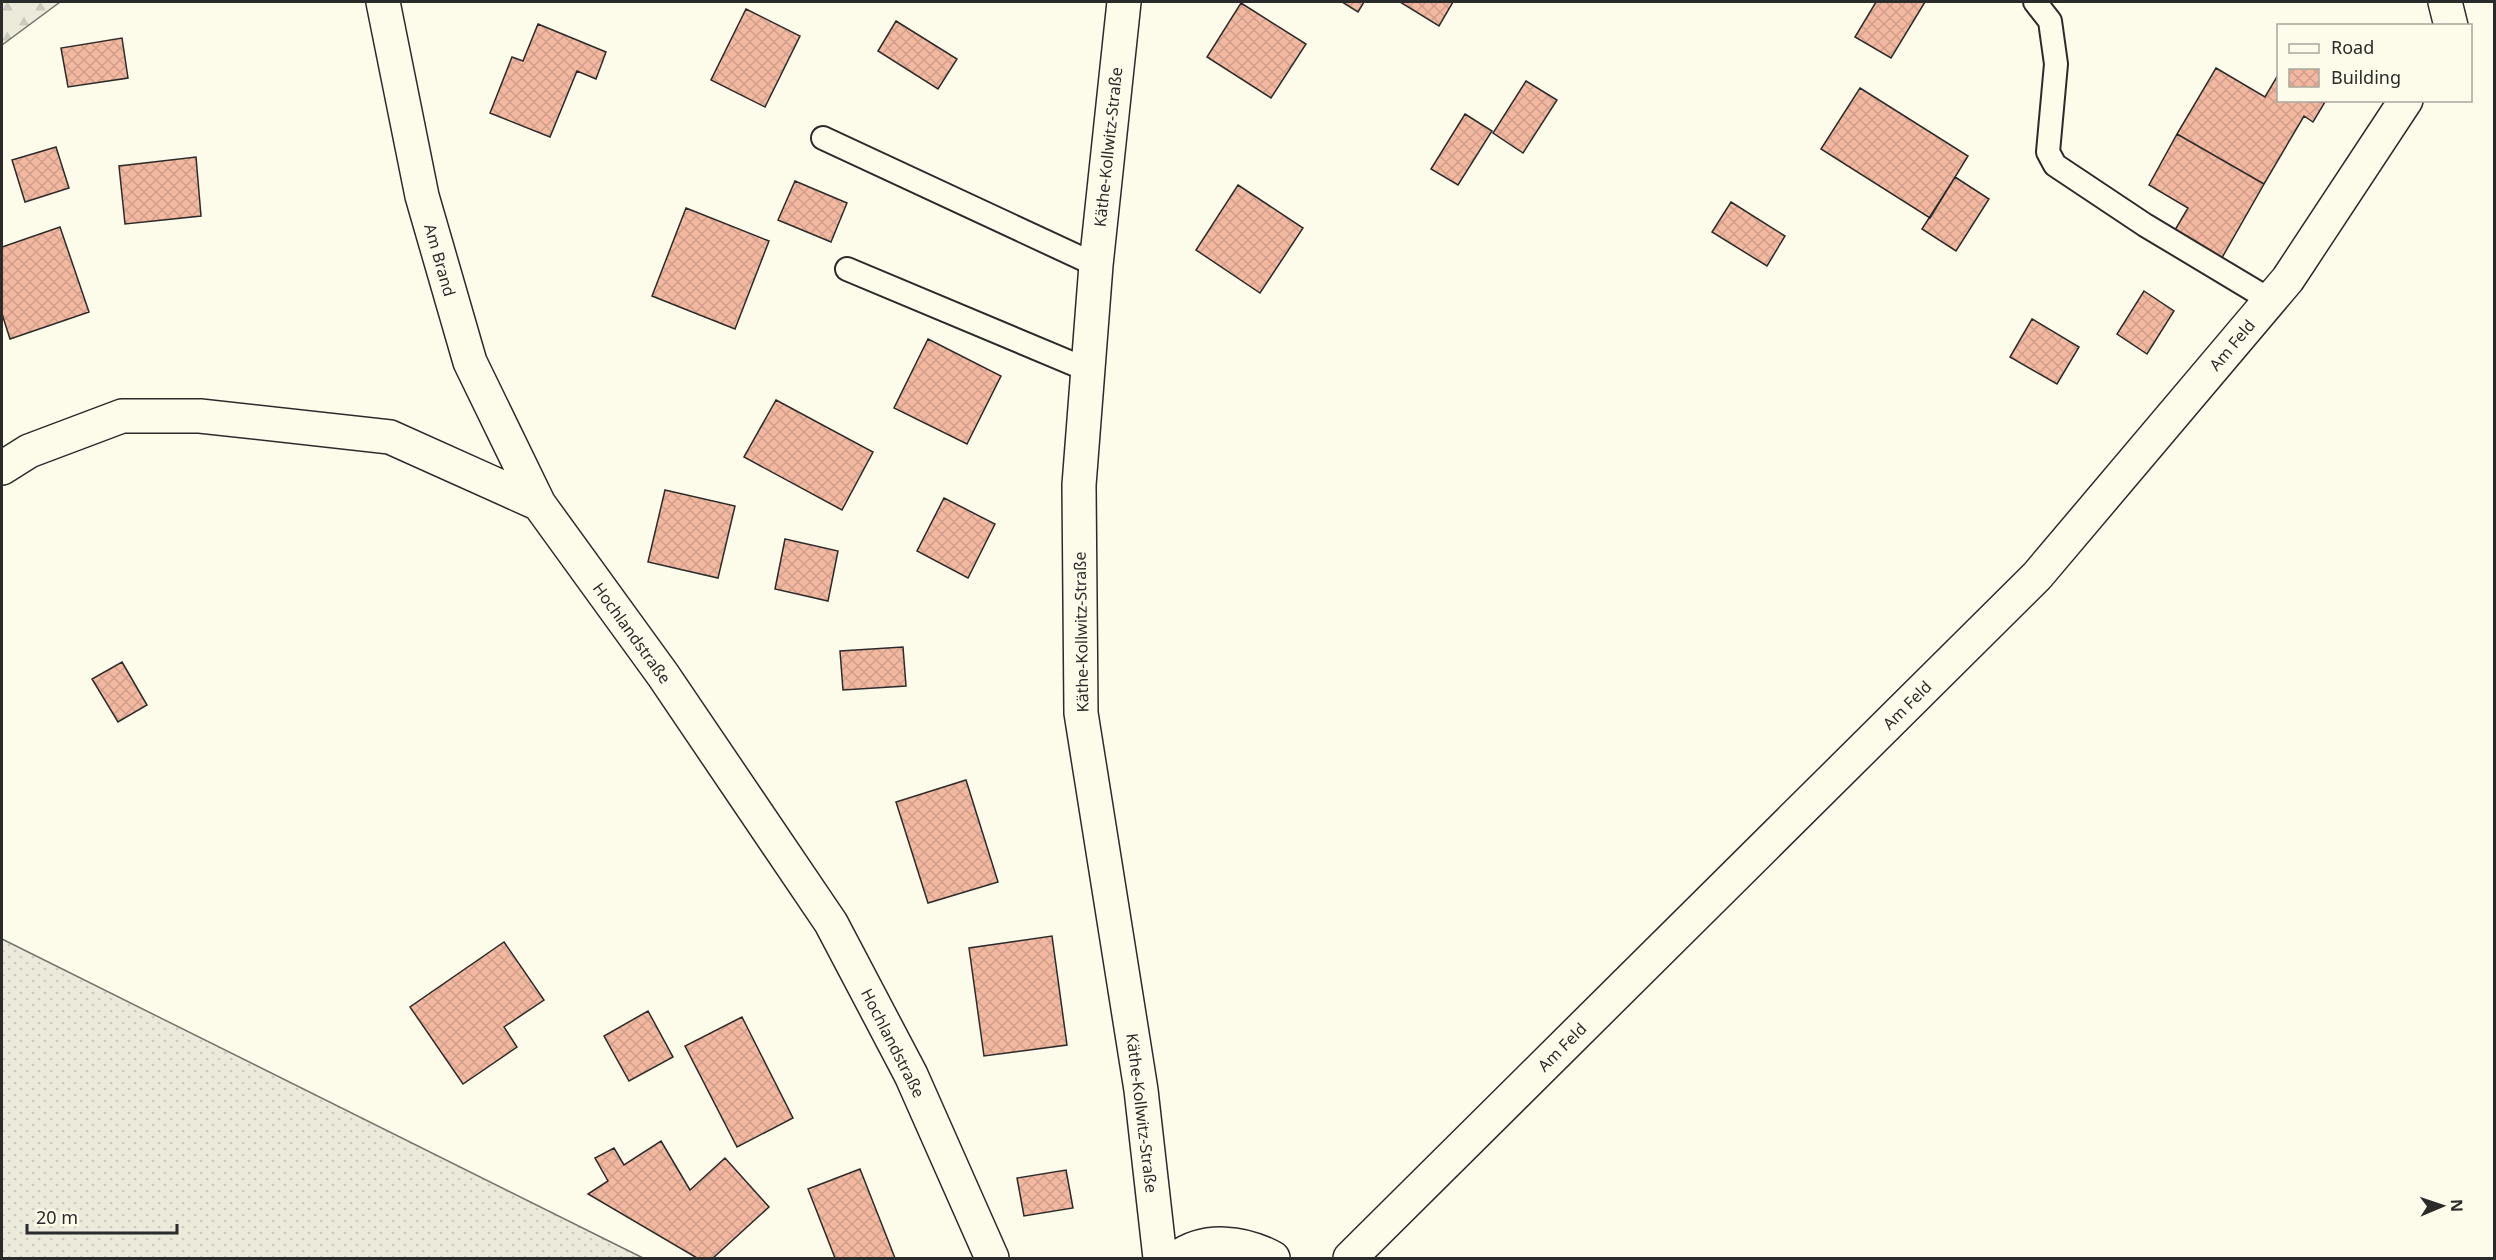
<svg xmlns="http://www.w3.org/2000/svg" width="2496" height="1260" font-family="'Noto Sans',sans-serif">
<style>
.grass{fill:url(#grass-dots);stroke:#74746e;stroke-width:1.5}
.forest{fill:url(#forest-firs);stroke:#74746e;stroke-width:1.5}
.building{fill:url(#building-cross-hatch);stroke:#2b2b2b;stroke-width:1.5}
.lines{fill:none;stroke-linecap:round;stroke-linejoin:round}
.lane-casing{stroke:#2b2b2b;stroke-width:26}
.street-casing{stroke:#2b2b2b;stroke-width:36}
.lane{stroke:#fdfbea;stroke-width:22}
.street{stroke:#fdfbea;stroke-width:33}
.labels{text-anchor:middle;dominant-baseline:central;stroke-width:4.5;stroke-linejoin:round;paint-order:stroke}
.street-label{font-size:16px;fill:#2b2b2b;stroke:#fdfbea}
</style>
<defs>
<pattern id="grass-dots" width="8" height="8" patternUnits="userSpaceOnUse" patternTransform="scale(1.5)"><rect width="8" height="8" fill="#ecebdb"/><path d="M2 2h.1M6 6h.1" fill="none" stroke="#cbcabc" stroke-width="1.8" stroke-linecap="round"/></pattern>
<pattern id="forest-firs" width="22" height="20" patternUnits="userSpaceOnUse" patternTransform="scale(1.5)"><rect width="22" height="20" fill="#ecebdb"/><path d="M5 1l3.5 6h-7zM16 11l3.5 6h-7z" fill="#cbcabc"/></pattern>
<pattern id="building-cross-hatch" width="8" height="8" patternUnits="userSpaceOnUse" patternTransform="scale(1.5)"><rect width="8" height="8" fill="#f2b8a0"/><path d="M0 0l8 8M0 8l8-8" fill="none" stroke="#d09e8a"/></pattern>
</defs>
<rect width="100%" height="100%" fill="#fdfbea"/>
<!-- grass -->
<path class="grass" d="M 2,939 L 643,1258 L 2,1258 Z"/>
<!-- forest -->
<path class="forest" d="M 2,2 L 60,2 L 2,45 Z"/>
<!-- building -->
<path class="building" d="M 1342,2 L 1364,2 L 1358,12 Z
M 1400,2 L 1453,2 L 1439,26 Z
M 1876,2 L 1925,2 L 1891,58 L 1855,37 Z
M 1241,3 L 1306,44 L 1271,98 L 1207,57 Z
M 746,9 L 800,36 L 765,107 L 711,80 Z
M 896,21 L 957,59 L 938,89 L 878,51 Z
M 538,24 L 606,52 L 596,79 L 577,71 L 550,137 L 490,113 L 512,57 L 523,61 Z
M 122,38 L 128,78 L 68,87 L 61,48 Z
M 2216,68 L 2265,97 L 2278,75 L 2278,100 L 2325,102 L 2313,122 L 2304,116 L 2264,184 L 2177,134 Z
M 1526,81 L 1557,100 L 1523,153 L 1493,133 Z
M 1860,88 L 1968,156 L 1930,218 L 1821,149 Z
M 1465,114 L 1492,131 L 1458,185 L 1431,169 Z
M 2177,134 L 2264,184 L 2219,263 L 2172,235 L 2188,208 L 2149,185 Z
M 56,147 L 69,188 L 25,202 L 12,160 Z
M 196,157 L 201,216 L 125,224 L 119,166 Z
M 1955,177 L 1989,199 L 1956,251 L 1922,229 Z
M 795,181 L 847,203 L 831,242 L 778,220 Z
M 1238,185 L 1303,228 L 1260,293 L 1196,250 Z
M 1731,202 L 1785,236 L 1767,266 L 1712,232 Z
M 686,208 L 769,241 L 735,329 L 652,296 Z
M 60,227 L 89,312 L 10,339 L 2,314 L 2,247 Z
M 2144,291 L 2174,311 L 2147,354 L 2117,334 Z
M 2032,319 L 2079,347 L 2057,384 L 2010,357 Z
M 928,339 L 1001,376 L 967,444 L 894,408 Z
M 776,400 L 873,452 L 842,510 L 744,457 Z
M 665,490 L 735,506 L 718,578 L 648,562 Z
M 944,498 L 995,524 L 968,578 L 917,551 Z
M 785,539 L 838,551 L 828,601 L 775,589 Z
M 903,647 L 906,686 L 843,690 L 840,651 Z
M 122,662 L 147,705 L 118,722 L 92,679 Z
M 966,780 L 998,882 L 928,903 L 896,802 Z
M 1052,936 L 1067,1045 L 984,1056 L 969,948 Z
M 504,942 L 544,1000 L 504,1027 L 517,1047 L 463,1084 L 410,1007 Z
M 648,1011 L 673,1057 L 629,1081 L 604,1036 Z
M 742,1017 L 793,1118 L 737,1147 L 685,1046 Z
M 661,1141 L 690,1190 L 725,1158 L 769,1207 L 713,1258 L 697,1258 L 588,1194 L 608,1181 L 595,1158 L 614,1148 L 624,1165 Z
M 860,1169 L 895,1258 L 835,1258 L 808,1189 Z
M 1066,1170 L 1073,1208 L 1024,1216 L 1017,1178 Z"/>
<g class="lines">
<!-- lane casing -->
<g class="lane-casing">
<path id="lane" d="M 2035,2 L 2050,21 L 2056,64 L 2048,152 L 2055,165 L 2145,225 L 2270,300
M 823,138 L 1096,265
M 847,269 L 1088,370"/>
</g>
<!-- street casing -->
<g class="street-casing">
<path id="street" d="M 383,2 L 422,196 L 470,362 L 539,504
M 1124,2 L 1096,265 L 1079,485 L 1081,713 L 1141,1090 L 1160,1258
M 2445,2 L 2451,26
M 2,468 L 29,451 L 122,416 L 200,416 L 390,437 L 539,504 L 663,675 L 831,923 L 911,1075 L 992,1258
M 1177,1258 C 1205,1237 1244,1242 1273,1258
M 1350,1258 L 2037,576 L 2288,279 L 2406,100"/>
</g>
<!-- lane -->
<use href="#lane" class="lane"/>
<!-- street -->
<use href="#street" class="street"/>
</g>
<g class="labels">
<!-- street labels -->
<g class="street-label">
<text transform="translate(1108 147) rotate(-84)">Käthe-Kollwitz-Straße</text>
<text transform="translate(440 260) rotate(74)">Am Brand</text>
<text transform="translate(2232 345) rotate(-50)">Am Feld</text>
<text transform="translate(1081 632) rotate(-91)">Käthe-Kollwitz-Straße</text>
<text transform="translate(632 633) rotate(54)">Hochlandstraße</text>
<text transform="translate(1907 705) rotate(-45)">Am Feld</text>
<text transform="translate(893 1043) rotate(63)">Hochlandstraße</text>
<text transform="translate(1562 1047) rotate(-45)">Am Feld</text>
<text transform="translate(1142 1113) rotate(83)">Käthe-Kollwitz-Straße</text>
</g>
</g>
<!-- border -->
<rect width="2496" height="1260" fill="none" stroke="#2b2b2b" stroke-width="6"/>
<!-- legend -->
<rect x="2277" y="24" width="195" height="78" fill="#fdfbea" stroke="#a9a89e" stroke-width="1.5"/>
<rect x="2289" y="44" width="30" height="9" fill="#fdfbea" stroke="#a9a89e" stroke-width="1.5"/>
<text x="2331" y="54" font-size="18" fill="#2b2b2b">Road</text>
<rect x="2289" y="69" width="30" height="18" fill="url(#building-cross-hatch)" stroke="#a9a89e" stroke-width="1.5"/>
<text x="2331" y="84" font-size="18" fill="#2b2b2b">Building</text>
<!-- north arrow -->
<g transform="translate(2442 1206) rotate(88)" stroke="#fdfbea" stroke-width="4.5" paint-order="stroke">
<path d="M0-4.5L10 22L0 15L-10 22Z" fill="#2b2b2b"/>
<text y="-9" font-size="16" font-weight="bold" text-anchor="middle" fill="#2b2b2b">N</text>
</g>
<!-- scale -->
<path d="M27 1224v9h150v-9" fill="none" stroke="#2b2b2b" stroke-width="3"/>
<text x="36" y="1224" font-size="18" fill="#2b2b2b" stroke="#fdfbea" stroke-width="4.5" paint-order="stroke">20 m</text>
</svg>
